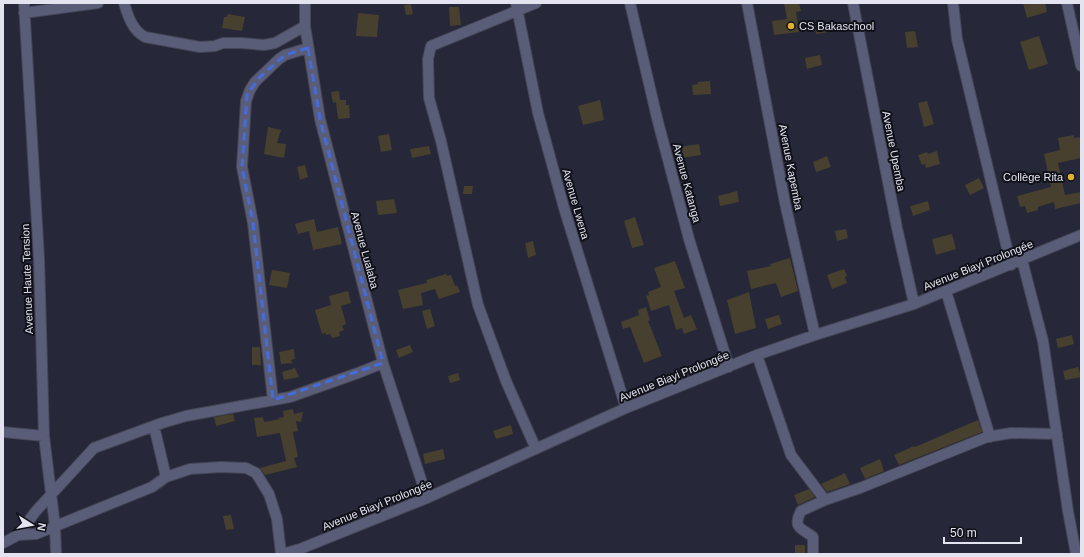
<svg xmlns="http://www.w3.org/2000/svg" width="1084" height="557" font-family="Helvetica,sans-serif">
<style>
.building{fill:#47402e}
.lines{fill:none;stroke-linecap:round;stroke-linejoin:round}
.minor-casing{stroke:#444555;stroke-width:12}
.minor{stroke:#5a5d78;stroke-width:10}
.marked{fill:none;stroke:#456cdd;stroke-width:3;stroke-dasharray:8 5;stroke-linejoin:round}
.poi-dot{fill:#deb133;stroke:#101118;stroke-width:1.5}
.labels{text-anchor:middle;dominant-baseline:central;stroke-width:4;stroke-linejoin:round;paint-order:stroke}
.poi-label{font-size:11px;fill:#e3e4f0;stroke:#101118;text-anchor:start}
.street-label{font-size:11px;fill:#e3e4f0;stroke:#101118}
</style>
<rect width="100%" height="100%" fill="#262738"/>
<!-- building -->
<path class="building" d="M 784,3 L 799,3 L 801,11 L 796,12 L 799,32 L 774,35 L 772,21 L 787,19 Z
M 1023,3 L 1045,3 L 1047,12 L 1027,18 Z
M 411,4 L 413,14 L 406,15 L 404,5 Z
M 449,7 L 459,7 L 461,25 L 450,26 Z
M 358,13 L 379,15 L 377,37 L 356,36 Z
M 228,14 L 245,17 L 242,31 L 222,28 L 224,17 L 227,17 Z
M 828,24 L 829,32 L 816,34 L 815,26 Z
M 915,31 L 918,47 L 907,48 L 905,32 Z
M 1039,36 L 1048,64 L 1029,70 L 1020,42 Z
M 820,55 L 822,65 L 807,69 L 805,58 Z
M 710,81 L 711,94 L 693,95 L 692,85 L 698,84 L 698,82 Z
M 339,91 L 340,100 L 346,100 L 346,105 L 349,105 L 350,118 L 338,119 L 336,102 L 333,103 L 331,92 Z
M 600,100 L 604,120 L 583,125 L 578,106 Z
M 927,101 L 934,124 L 924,127 L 918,103 Z
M 268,127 L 281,130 L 277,143 L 286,144 L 284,158 L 264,154 Z
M 389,134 L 392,150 L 381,152 L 378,136 Z
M 1074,135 L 1074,138 L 1081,137 L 1081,158 L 1058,163 L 1065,195 L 1081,192 L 1081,203 L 1055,209 L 1054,202 L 1038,207 L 1038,210 L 1027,213 L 1025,206 L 1020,207 L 1017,196 L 1051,187 L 1044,154 L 1060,150 L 1058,138 Z
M 699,144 L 701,155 L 681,158 L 679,147 Z
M 429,146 L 431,154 L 412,158 L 410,149 Z
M 937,151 L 940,164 L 926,168 L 925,164 L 922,165 L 918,155 L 927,152 L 928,154 Z
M 827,156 L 831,167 L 816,172 L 813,162 Z
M 305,165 L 308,177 L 300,180 L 297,167 Z
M 979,178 L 984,188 L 970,195 L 965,185 Z
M 464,186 L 473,186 L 472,194 L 463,194 Z
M 737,191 L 739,202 L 720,206 L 718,196 Z
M 394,199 L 397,213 L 378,215 L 376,201 Z
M 928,201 L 930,210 L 913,216 L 910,206 Z
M 635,217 L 644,245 L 632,248 L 624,221 Z
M 314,219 L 317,232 L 338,227 L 342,244 L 313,250 L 309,231 L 298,234 L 295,224 Z
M 846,229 L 848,238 L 837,241 L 835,231 Z
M 952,234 L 956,249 L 936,255 L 932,239 Z
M 533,241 L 536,255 L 528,258 L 525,243 Z
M 790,258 L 798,291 L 781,297 L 776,283 L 751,289 L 747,271 L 771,266 L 770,264 Z
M 675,261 L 685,288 L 674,291 L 684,318 L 691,315 L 697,329 L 684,334 L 682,328 L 676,330 L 669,305 L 651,311 L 646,296 L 649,295 L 648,292 L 661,287 L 654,268 Z
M 844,269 L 847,276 L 845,277 L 847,283 L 832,289 L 827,275 Z
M 272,270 L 290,273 L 287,288 L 269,285 Z
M 446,274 L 447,276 L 451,275 L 455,286 L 457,285 L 460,292 L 439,299 L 435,289 L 421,293 L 423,305 L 403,309 L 398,290 L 427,283 L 426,280 Z
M 348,291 L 351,303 L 341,306 L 346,324 L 342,326 L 344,330 L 339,332 L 340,336 L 332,338 L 330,334 L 326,335 L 326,333 L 322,334 L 315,310 L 331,305 L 329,296 Z
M 749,292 L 756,328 L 735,334 L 727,300 Z
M 646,307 L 650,320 L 648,321 L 662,356 L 644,363 L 630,327 L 623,329 L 621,322 L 639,315 L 638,310 Z
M 430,309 L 435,326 L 427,329 L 422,311 Z
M 779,315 L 782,324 L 768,329 L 765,319 Z
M 1072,335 L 1074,344 L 1058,348 L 1056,339 Z
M 410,345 L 413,352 L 399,358 L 396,350 Z
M 252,347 L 260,347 L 261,365 L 252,365 Z
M 294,349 L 295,359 L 291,360 L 293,363 L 281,364 L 279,352 Z
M 1078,367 L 1081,377 L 1065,380 L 1063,371 Z
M 295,368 L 299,377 L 284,380 L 282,372 Z
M 458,373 L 460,380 L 450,383 L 448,376 Z
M 293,409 L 294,414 L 303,412 L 301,422 L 296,421 L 298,431 L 293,432 L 298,457 L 294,458 L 297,467 L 265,475 L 260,468 L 286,461 L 280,433 L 257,437 L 254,418 L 263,417 L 264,422 L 280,419 L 277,418 L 284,417 L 283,411 Z
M 233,414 L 235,421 L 216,426 L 214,417 Z
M 978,420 L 982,432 L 899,465 L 894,455 L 914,446 L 915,447 Z
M 511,425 L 513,434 L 496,439 L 493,431 Z
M 443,449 L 445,459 L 425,464 L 423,454 Z
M 880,459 L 884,471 L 865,479 L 860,468 Z
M 845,473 L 850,484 L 827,492 L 821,484 Z
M 809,489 L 815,497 L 798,505 L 794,495 Z
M 231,515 L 234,529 L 226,530 L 223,516 Z
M 795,545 L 805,545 L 805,554 L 795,554 Z"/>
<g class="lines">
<!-- minor casing -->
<g class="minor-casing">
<path id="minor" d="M 24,3 L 39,258 L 44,436 L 55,526 L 56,554
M 124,3 C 128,16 132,30 145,37 L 200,47 L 215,46 L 223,43 L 241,43 L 264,45 L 275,43 L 305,26
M 305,3 L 305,26 L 320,119 L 383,363 L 427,498
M 516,3 L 538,113 L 564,208 L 626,408
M 536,3 L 431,46 L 428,59 L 429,98 L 441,141 L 478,305 L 506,381 L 536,449
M 630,3 L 658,122 L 689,239 L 729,367
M 747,3 L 785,203 L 815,335
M 853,3 L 897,228 L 914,304
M 953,3 L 957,39 L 1011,265
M 1067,3 L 1081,66
M 24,13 L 98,3
M 1022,260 L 1043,341 L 1068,511 L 1076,554
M 946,291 L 990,437
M 757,355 L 791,455 L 825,500
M 273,400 L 253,223 L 242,167 L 246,101 L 250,90 L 255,82 L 279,59 L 285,55 L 308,48
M 3,432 L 44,436
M 166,477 L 190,469 L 221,467 L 246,468 L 256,473 L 269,494 L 277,519 L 281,554
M 18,535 L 36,534 L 152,487 L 166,477 L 154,426
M 3,543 L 18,535 L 36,511 L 94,448 L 162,423 L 186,416 L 290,397 L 358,373 L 383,363
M 282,554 L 300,549 L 427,498 L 626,408 L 668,391 L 757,355 L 815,335 L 914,304 L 1081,235
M 813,554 L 813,537 C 802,528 792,529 801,511 L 825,500 L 860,488 L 987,437 L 1011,433 L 1057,434"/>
</g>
<!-- minor -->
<use href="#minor" class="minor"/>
</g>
<!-- marked area -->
<path class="marked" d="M 308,48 L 320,119 L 383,363 L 273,400 L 253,223 L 242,167 L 247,95 L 260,77 L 285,55 Z"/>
<!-- markers -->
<g class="poi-dot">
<circle cx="791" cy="26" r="4"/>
<circle cx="1071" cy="177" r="4"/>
</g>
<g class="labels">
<!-- poi labels -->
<g class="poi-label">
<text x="799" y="26">CS Bakaschool</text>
<text x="1063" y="177" text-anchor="end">Collège Rita</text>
</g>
<!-- street labels -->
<g class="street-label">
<text transform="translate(894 151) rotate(79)">Avenue Upemba</text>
<text transform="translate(791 167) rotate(79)">Avenue Kapemba</text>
<text transform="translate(687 183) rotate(75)">Avenue Katanga</text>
<text transform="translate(576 204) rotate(74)">Avenue Lwena</text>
<text transform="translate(365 250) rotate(75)">Avenue Lualaba</text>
<text transform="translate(978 265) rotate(-22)">Avenue Biayi Prolongée</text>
<text transform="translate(27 279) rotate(-92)">Avenue Haute Tension</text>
<text transform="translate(674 376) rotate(-22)">Avenue Biayi Prolongée</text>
<text transform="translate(377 505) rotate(-22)">Avenue Biayi Prolongée</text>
</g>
</g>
<!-- border -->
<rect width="1084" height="557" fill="none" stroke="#e3e4f0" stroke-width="8"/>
<!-- north arrow -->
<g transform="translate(32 525) rotate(101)" stroke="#101118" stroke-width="3" paint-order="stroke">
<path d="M0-3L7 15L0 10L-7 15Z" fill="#e3e4f0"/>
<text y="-6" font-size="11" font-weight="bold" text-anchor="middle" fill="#e3e4f0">N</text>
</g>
<!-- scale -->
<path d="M944 537v6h77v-6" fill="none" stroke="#e3e4f0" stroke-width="2"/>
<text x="950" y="537" font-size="12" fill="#e3e4f0" stroke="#101118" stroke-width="3" paint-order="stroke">50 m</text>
</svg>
